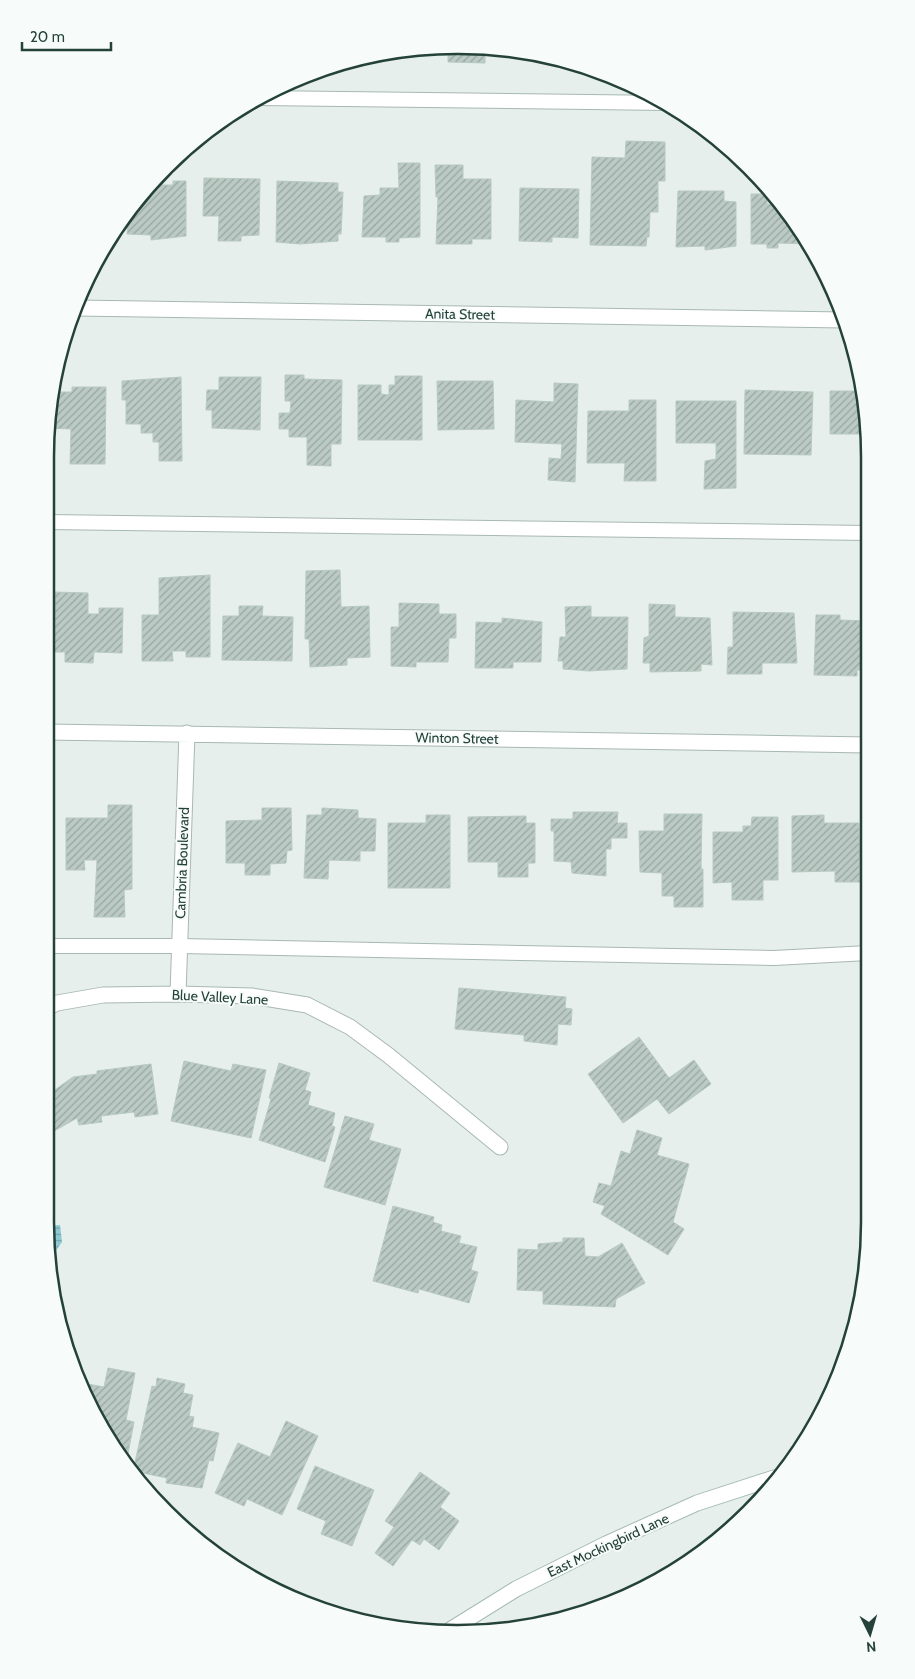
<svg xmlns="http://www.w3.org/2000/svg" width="915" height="1679" font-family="Cabin,sans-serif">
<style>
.water{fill:url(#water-rules)}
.building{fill:url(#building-hatch);stroke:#b8c9c2}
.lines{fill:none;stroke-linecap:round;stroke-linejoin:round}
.service-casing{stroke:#a8b8b2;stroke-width:16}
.minor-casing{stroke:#a8b8b2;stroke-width:17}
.secondary-casing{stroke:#a4bbb3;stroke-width:17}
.service{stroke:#fff;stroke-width:14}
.minor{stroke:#fff;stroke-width:15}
.secondary{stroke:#fff;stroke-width:15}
.labels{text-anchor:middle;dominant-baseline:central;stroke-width:4;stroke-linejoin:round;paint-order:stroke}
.street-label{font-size:14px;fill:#24423a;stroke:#f7fbf9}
.rim{fill:none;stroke:#24423a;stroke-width:2.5}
</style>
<defs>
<pattern id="water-rules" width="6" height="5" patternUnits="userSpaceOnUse" patternTransform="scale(1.25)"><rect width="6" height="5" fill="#8ec9d4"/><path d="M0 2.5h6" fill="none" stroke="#74a5ad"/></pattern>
<pattern id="building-hatch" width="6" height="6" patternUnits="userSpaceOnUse" patternTransform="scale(1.25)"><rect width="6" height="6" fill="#bbcac4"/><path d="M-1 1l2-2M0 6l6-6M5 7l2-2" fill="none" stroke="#98a6a0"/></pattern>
</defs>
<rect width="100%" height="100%" fill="#e6efeb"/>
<!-- water -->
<path class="water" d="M 60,1225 L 62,1242 L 51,1258 L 46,1226 Z"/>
<!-- building -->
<path class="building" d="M 448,46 L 485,48 L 485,63 L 448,62 Z
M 626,141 L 665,142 L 665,181 L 658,181 L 658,212 L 650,212 L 649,237 L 647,237 L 646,246 L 590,245 L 592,157 L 625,158 Z
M 398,163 L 420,163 L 420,237 L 399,238 L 399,242 L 386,242 L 386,237 L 362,237 L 364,196 L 380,195 L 380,188 L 399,188 Z
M 435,165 L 463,165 L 463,179 L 491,179 L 491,239 L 472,239 L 472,244 L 436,244 L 438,197 L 436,197 Z
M 204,178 L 260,179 L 259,235 L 241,236 L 241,241 L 218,241 L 219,216 L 203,216 Z
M 173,181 L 186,181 L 186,236 L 151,240 L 151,235 L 127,234 L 129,212 L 142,194 L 148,194 L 148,185 L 173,185 Z
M 277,181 L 338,183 L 338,192 L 343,192 L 341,234 L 338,234 L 338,241 L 300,244 L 276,242 Z
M 520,188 L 579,189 L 578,238 L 552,237 L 552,242 L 519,241 Z
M 678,191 L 724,191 L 724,201 L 736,202 L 736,246 L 705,250 L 705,246 L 676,247 Z
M 751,194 L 767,194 L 767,204 L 780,205 L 800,228 L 809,244 L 778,243 L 778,248 L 767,248 L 767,244 L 751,244 Z
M 285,375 L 304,375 L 304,379 L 342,380 L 341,444 L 331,444 L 331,466 L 307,465 L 307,437 L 289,437 L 289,429 L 279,429 L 279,413 L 290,413 L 291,401 L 285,401 Z
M 395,376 L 422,376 L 422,440 L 358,440 L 358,385 L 381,385 L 381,394 L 389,395 L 389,385 L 395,385 Z
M 181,377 L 182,461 L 159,461 L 159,442 L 153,442 L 153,433 L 141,433 L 141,424 L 126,424 L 126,400 L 122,400 L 122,381 Z
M 219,377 L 261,377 L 260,430 L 212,428 L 212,410 L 206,410 L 207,390 L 219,390 Z
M 437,381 L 493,381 L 494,429 L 438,430 Z
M 554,383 L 578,384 L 575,482 L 548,480 L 549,458 L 561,459 L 562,444 L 515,442 L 516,400 L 554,402 Z
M 72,387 L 106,387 L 105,464 L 70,464 L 71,429 L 46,428 L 52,392 L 72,392 Z
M 745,390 L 813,392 L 811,455 L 744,454 Z
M 830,391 L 863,391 L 867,404 L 867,434 L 830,434 Z
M 629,400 L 656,400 L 656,481 L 624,481 L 625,463 L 587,463 L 588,411 L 629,411 Z
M 676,401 L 736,401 L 736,488 L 704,489 L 705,461 L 716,459 L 716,443 L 676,443 Z
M 340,570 L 341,607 L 369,606 L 370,657 L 347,658 L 347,665 L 310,667 L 309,639 L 305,639 L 306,571 Z
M 210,575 L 210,657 L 186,657 L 186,651 L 172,651 L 173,661 L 142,661 L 142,615 L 159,615 L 159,578 Z
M 55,592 L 88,593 L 88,614 L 99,614 L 99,608 L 123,608 L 122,653 L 94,652 L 93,663 L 65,662 L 65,652 L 54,652 Z
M 399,603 L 439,604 L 439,614 L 456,614 L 456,638 L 449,638 L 448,662 L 416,662 L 416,667 L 391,666 L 391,627 L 399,627 Z
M 649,604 L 675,605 L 675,617 L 710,618 L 712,665 L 701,664 L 701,671 L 650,672 L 650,663 L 643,663 L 644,638 L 649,636 Z
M 239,606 L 263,606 L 262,616 L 293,617 L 292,661 L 222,660 L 223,616 L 239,616 Z
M 591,606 L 591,617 L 628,617 L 627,669 L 589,671 L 563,669 L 563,661 L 558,661 L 560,637 L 566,637 L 565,607 Z
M 733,612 L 794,613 L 797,663 L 762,663 L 762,674 L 727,674 L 728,647 L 733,647 Z
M 816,615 L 840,615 L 840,620 L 867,621 L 867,670 L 857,670 L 857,676 L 814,675 Z
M 502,618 L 542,622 L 541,662 L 513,662 L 513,668 L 475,668 L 476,622 L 502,623 Z
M 108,805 L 132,805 L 132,889 L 124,890 L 125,917 L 94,917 L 97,860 L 84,860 L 85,870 L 66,870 L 66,818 L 108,818 Z
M 262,808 L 291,808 L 292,850 L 287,851 L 286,863 L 270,864 L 270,875 L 245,875 L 245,863 L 226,863 L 226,821 L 262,820 Z
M 322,808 L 358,810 L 358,818 L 376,819 L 375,851 L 360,851 L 360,861 L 329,860 L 328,879 L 304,878 L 307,815 L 322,815 Z
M 45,811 L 49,811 L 50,857 L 45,858 Z
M 573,812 L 618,812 L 617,823 L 627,823 L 627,838 L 611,838 L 611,849 L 606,849 L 606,876 L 572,873 L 571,862 L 554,861 L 554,831 L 551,831 L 551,819 L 573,819 Z
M 664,814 L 702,814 L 701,869 L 703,869 L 703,907 L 674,907 L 674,896 L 662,896 L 662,873 L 640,872 L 639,831 L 664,831 Z
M 426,815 L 450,815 L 450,888 L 388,888 L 388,823 L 426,823 Z
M 824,815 L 824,823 L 859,823 L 860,882 L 835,882 L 835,871 L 792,872 L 792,816 Z
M 526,816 L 526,823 L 535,823 L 535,863 L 528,863 L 528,877 L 498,877 L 498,862 L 468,862 L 468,817 Z
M 752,817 L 778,817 L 778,880 L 763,880 L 763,900 L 732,900 L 732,882 L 713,883 L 713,832 L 743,832 L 743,826 L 751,826 Z
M 459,988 L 566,997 L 565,1008 L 572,1009 L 571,1025 L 558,1024 L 557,1045 L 524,1041 L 524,1035 L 455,1029 Z
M 639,1037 L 669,1078 L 694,1060 L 711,1084 L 669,1114 L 657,1099 L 623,1123 L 588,1074 Z
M 184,1061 L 231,1071 L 233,1064 L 266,1070 L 251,1138 L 171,1121 Z
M 279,1063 L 310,1073 L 305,1090 L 311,1092 L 308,1105 L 335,1113 L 332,1126 L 335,1127 L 325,1162 L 259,1140 L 271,1099 L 269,1098 Z
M 151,1064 L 158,1114 L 135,1117 L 134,1112 L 101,1116 L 102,1122 L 79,1125 L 77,1118 L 49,1134 L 45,1129 L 45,1097 L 73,1077 L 97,1074 L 97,1071 Z
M 345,1116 L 374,1124 L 369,1140 L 401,1149 L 385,1205 L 324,1187 Z
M 637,1130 L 662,1138 L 657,1155 L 689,1164 L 673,1222 L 684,1229 L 668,1255 L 601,1214 L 605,1206 L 593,1202 L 599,1183 L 611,1186 L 621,1151 L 630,1154 Z
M 393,1206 L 434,1217 L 433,1222 L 442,1225 L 441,1231 L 461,1236 L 459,1243 L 477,1247 L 471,1270 L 478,1272 L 469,1303 L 419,1289 L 418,1293 L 373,1281 Z
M 563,1238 L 584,1238 L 585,1256 L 598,1257 L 622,1243 L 645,1283 L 616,1299 L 615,1307 L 543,1304 L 543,1291 L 517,1290 L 518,1249 L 538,1250 L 538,1244 L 563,1242 Z
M 108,1368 L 135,1373 L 126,1420 L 134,1422 L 126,1464 L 82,1383 L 104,1387 Z
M 157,1378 L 185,1384 L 183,1393 L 193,1395 L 189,1416 L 194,1417 L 192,1427 L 219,1433 L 213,1461 L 209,1460 L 202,1488 L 166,1483 L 167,1478 L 133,1471 L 152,1386 L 156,1387 Z
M 286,1421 L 318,1436 L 282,1515 L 247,1499 L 244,1506 L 215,1493 L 238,1443 L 270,1457 Z
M 315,1466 L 374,1490 L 352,1546 L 321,1534 L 326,1521 L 297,1509 Z
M 420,1472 L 450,1493 L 440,1507 L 459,1521 L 439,1550 L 424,1539 L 420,1545 L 412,1540 L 393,1566 L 375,1553 L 394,1527 L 385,1521 Z"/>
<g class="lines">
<!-- service casing -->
<g class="service-casing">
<path id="service" d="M 259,98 L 668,103
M 46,522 L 867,533
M 45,946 L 180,946 L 774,958 L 868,953"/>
</g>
<!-- minor casing -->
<g class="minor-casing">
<path id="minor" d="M 77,308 L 844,320
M 46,732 L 868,745
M 178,994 L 187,733
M 45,1009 L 57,1003 L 103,995 L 178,994 L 252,996 L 307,1005 L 350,1027 L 388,1055 L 500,1147"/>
</g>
<!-- secondary casing -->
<g class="secondary-casing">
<path id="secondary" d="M 450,1630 L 516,1589 L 606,1544 L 697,1503 L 774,1478"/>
</g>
<!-- service -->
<use href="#service" class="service"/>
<!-- minor -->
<use href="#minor" class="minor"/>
<!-- secondary -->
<use href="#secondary" class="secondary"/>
</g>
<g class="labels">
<!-- street labels -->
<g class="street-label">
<text transform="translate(460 314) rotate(1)">Anita Street</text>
<text transform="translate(457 738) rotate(1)">Winton Street</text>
<text transform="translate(182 863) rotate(-88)">Cambria Boulevard</text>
<text transform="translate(220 997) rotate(3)">Blue Valley Lane</text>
<text transform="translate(608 1545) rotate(-25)">East Mockingbird Lane</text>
</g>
</g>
<!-- crop -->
<path d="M0 0H915V1679H0ZM457 54H458A403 403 0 0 1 861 457V1222A403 403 0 0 1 458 1625H457A403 403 0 0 1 54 1222V457A403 403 0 0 1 457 54Z" fill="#f7fbf9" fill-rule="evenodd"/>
<path class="rim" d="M457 54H458A403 403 0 0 1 861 457V1222A403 403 0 0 1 458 1625H457A403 403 0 0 1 54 1222V457A403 403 0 0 1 457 54Z"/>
<!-- north arrow -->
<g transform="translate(870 1634) rotate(175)" stroke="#f7fbf9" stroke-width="4" paint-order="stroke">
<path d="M0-4L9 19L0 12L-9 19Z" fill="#24423a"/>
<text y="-8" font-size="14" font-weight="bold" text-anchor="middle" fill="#24423a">N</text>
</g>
<!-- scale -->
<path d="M22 42v8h89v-8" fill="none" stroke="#24423a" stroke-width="2.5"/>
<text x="30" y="42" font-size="15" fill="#24423a" stroke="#f7fbf9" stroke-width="4" paint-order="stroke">20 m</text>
</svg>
